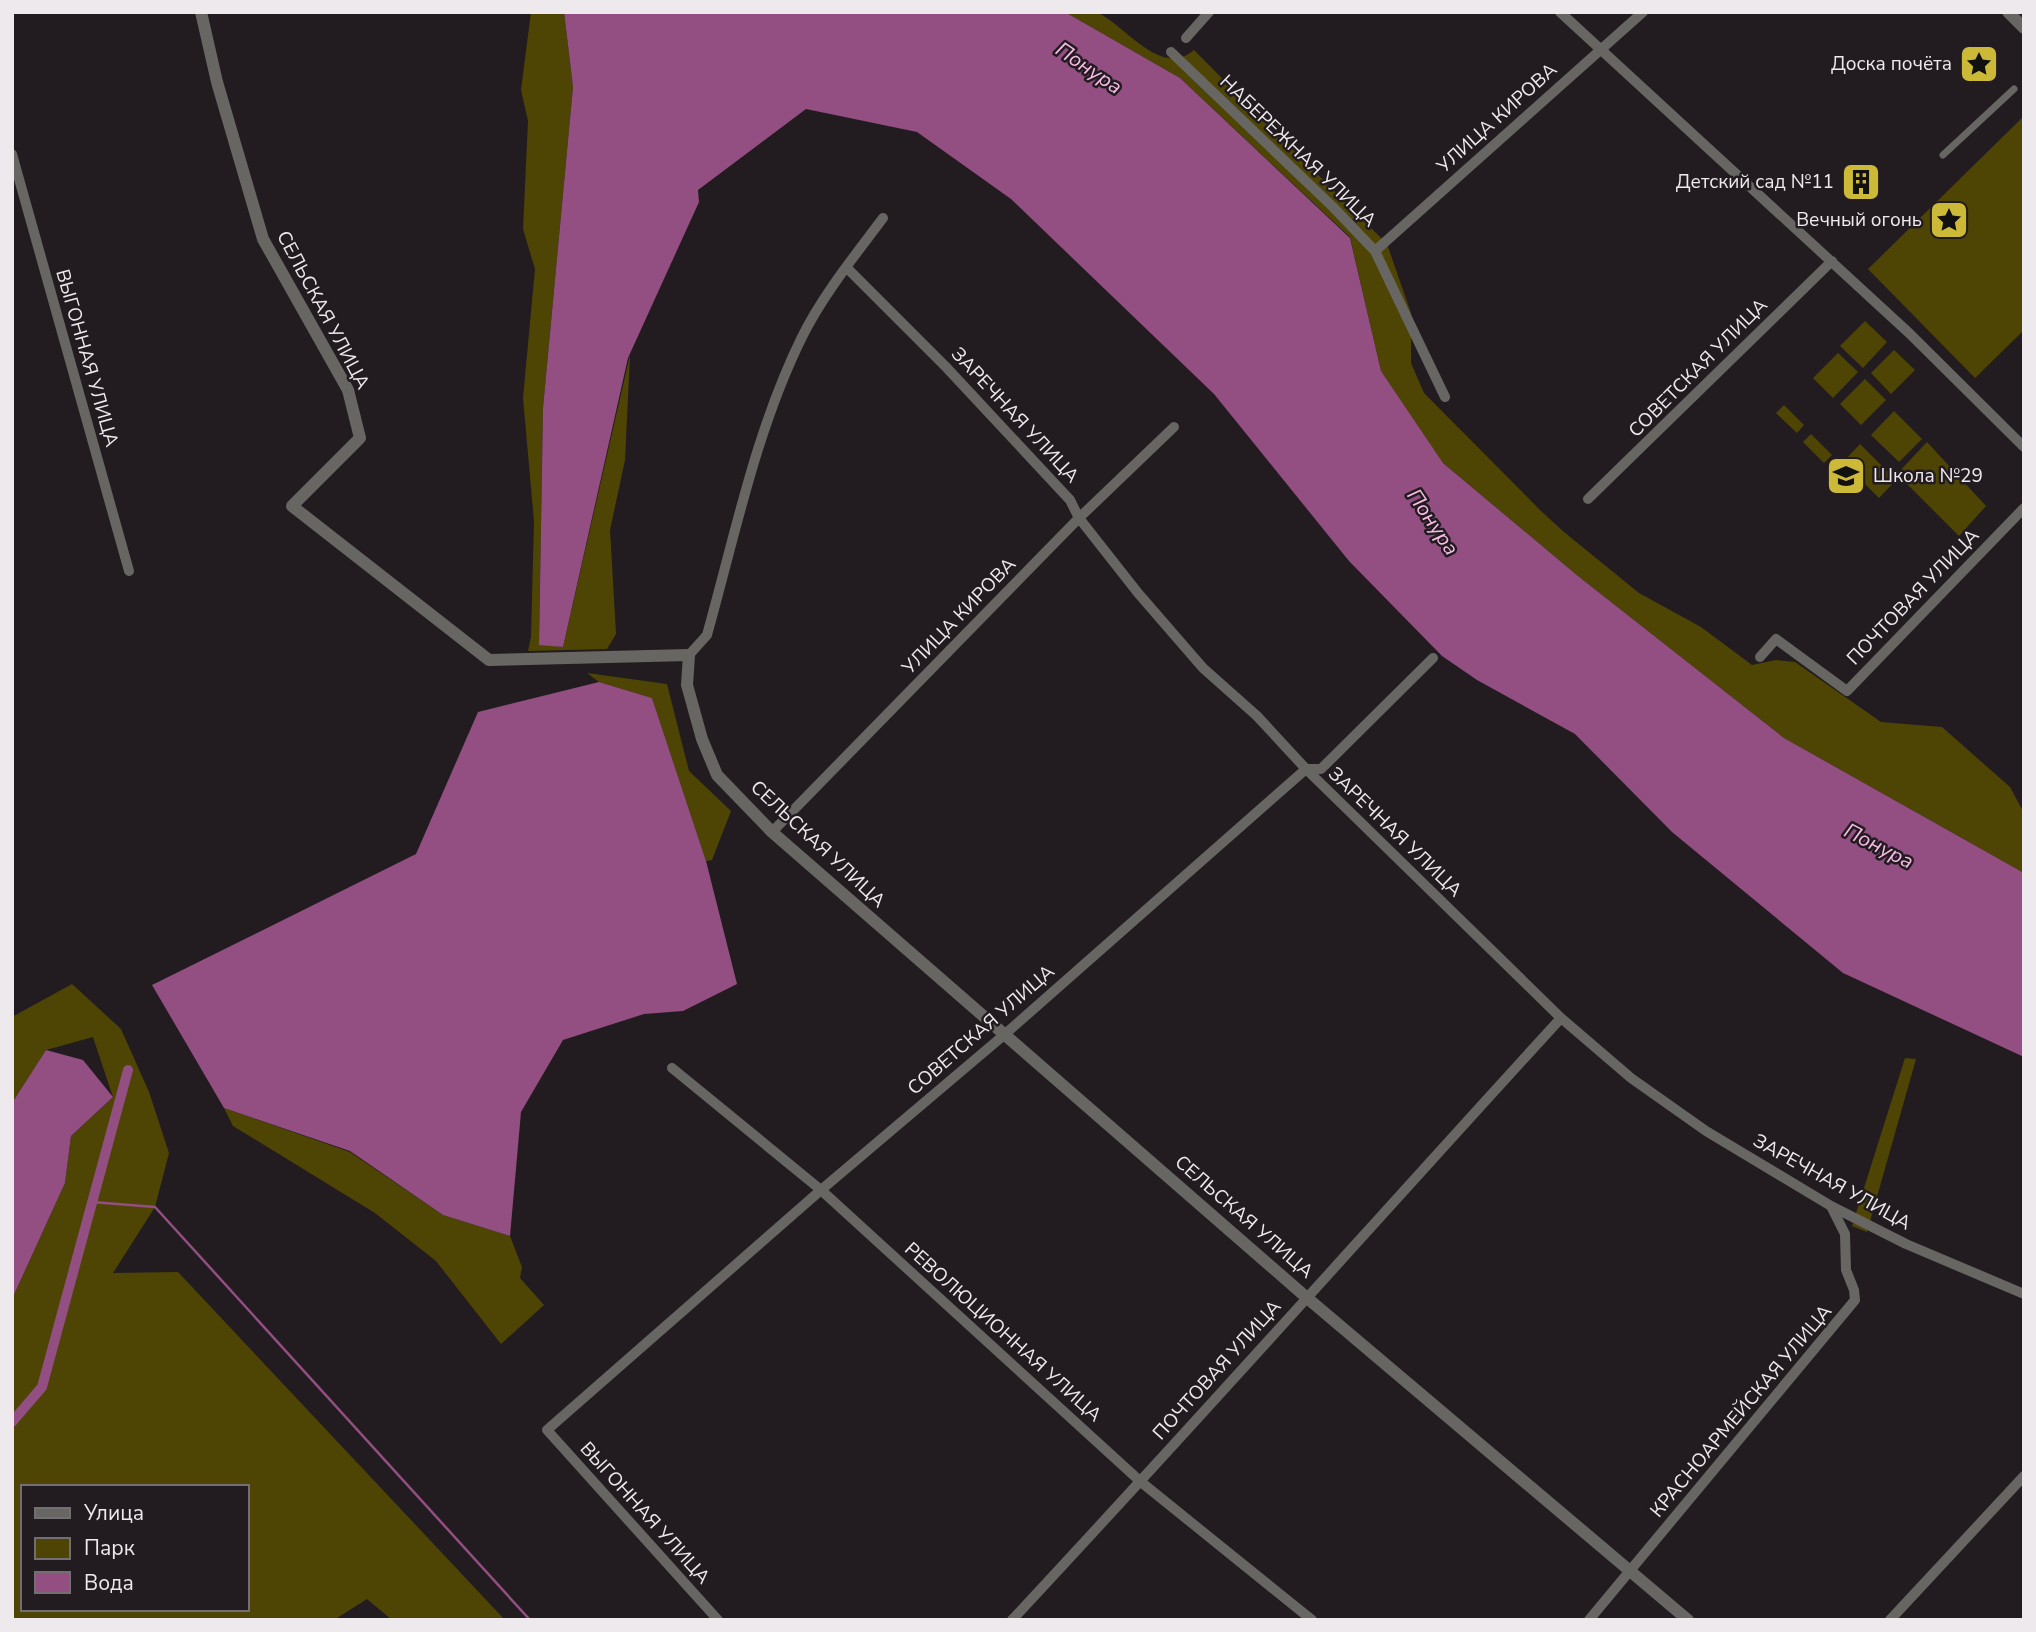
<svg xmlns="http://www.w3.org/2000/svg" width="2036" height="1632" font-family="'Nunito Sans',sans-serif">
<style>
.green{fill:#4e4504;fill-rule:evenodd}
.water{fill:#934e82}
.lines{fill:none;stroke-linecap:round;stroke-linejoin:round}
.stream{stroke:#934e82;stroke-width:2.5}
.canal{stroke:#934e82;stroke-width:10}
.pedestrian{stroke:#676663;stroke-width:7}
.minor{stroke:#676663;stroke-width:10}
.tertiary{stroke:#676663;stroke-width:12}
.labels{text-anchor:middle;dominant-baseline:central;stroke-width:5;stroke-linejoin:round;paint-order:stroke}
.poi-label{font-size:19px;fill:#ede9ec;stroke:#221c20;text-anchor:end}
.street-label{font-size:19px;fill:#ede9ec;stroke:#221c20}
.water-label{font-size:21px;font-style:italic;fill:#f7bbe6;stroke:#221c20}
</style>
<rect width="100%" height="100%" fill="#221c20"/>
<!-- green -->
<path class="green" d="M 531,12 L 564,12 L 573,87 L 543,408 L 539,644 L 563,647 L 630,355 L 625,460 L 610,530 L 616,634 L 607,649 L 528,651 L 531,637 L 534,521 L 523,398 L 535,269 L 523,229 L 528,121 L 521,90 Z
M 1065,12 C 1074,12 1090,10 1098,13 C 1125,25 1161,79 1194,50 L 1387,244 L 1411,313 L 1411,363 L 1424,393 L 1541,511 L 1564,532 L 1639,593 L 1701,627 L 1752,665 L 1776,660 L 1795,662 L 1881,722 L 1942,727 L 2010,787 L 2024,813 L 2024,873 L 1784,738 L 1578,576 L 1442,462 L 1381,371 L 1350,237 L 1180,78 Z
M 2024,116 L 2024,330 L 1975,378 L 1868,269 Z
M 1865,321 L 1887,342 L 1863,368 L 1840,346 Z
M 1894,350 L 1915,370 L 1891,394 L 1871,373 Z
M 1838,353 L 1858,372 L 1833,398 L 1813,378 Z
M 1865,379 L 1886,400 L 1861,425 L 1840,404 Z
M 1784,405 L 1804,425 L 1797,433 L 1776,413 Z
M 1894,411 L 1922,439 L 1899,462 L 1871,435 Z
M 1811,434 L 1832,455 L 1824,463 L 1803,442 Z
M 1927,442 L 1986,506 L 1959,536 L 1897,474 Z
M 1860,444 L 1896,480 L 1879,498 L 1843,462 Z
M 587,673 L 667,684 L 689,771 L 731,811 L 712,860 L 706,861 L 652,698 L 599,682 Z
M 72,984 L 121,1029 L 149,1092 L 169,1153 L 155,1207 L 113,1273 L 178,1272 L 505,1620 L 392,1620 L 367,1599 L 334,1620 L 12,1620 L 12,1299 L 65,1183 L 71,1136 L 113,1097 L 93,1037 L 46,1050 L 12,1103 L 12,1017 ZM 23,1487 L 247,1487 L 247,1609 L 23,1609 Z
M 1905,1058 L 1916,1059 L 1867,1232 L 1852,1226 Z
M 224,1108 L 350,1152 L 443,1215 L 510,1236 L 522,1267 L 520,1278 L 544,1305 L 501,1344 L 436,1261 L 375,1213 L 233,1126 Z"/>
<!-- water -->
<path class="water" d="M 564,12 L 1065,12 L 1180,78 L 1350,238 L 1381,371 L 1443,463 L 1578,576 L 1784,738 L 2024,873 L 2024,1057 L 1843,973 L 1672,832 L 1575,734 L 1477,680 L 1442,656 L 1349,561 L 1214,394 L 1011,199 L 917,132 L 806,109 L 698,190 L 699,202 L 628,358 L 563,647 L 539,645 L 543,408 L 573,87 Z
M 599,682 L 652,698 L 706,861 L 737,984 L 683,1011 L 644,1014 L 563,1040 L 521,1112 L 510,1236 L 443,1215 L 350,1151 L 224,1108 L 152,985 L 416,854 L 478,712 Z
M 46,1050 L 83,1060 L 113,1097 L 71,1136 L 65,1183 L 12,1299 L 12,1103 Z"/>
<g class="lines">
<!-- stream -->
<path class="stream" d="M 92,1202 L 155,1207 L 530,1620"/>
<!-- canal -->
<path class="canal" d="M 12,1422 L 42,1387 L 128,1070"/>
<!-- pedestrian -->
<path class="pedestrian" d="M 1943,155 L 2014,89"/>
<!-- minor -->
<path class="minor" d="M 1560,12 L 1909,333 L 2024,447
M 1186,38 L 1209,12
M 1171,52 L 1333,207 L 1375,251 L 1445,397
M 12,154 L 129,571
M 1375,251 L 1643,12
M 846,267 L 946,367 L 1070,500 L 1079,518 L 1138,593 L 1203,668 L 1257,716 L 1306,769 L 1561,1018 L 1631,1078 L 1706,1131 L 1831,1206 L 1906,1244 L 2024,1294
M 1588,499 L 1832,261
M 689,655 L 707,635 C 735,535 756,430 802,337 C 822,296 856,254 883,218
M 1760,657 L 1776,639 L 1847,691 L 2024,508
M 772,832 L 1079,518 L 1174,427
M 672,1068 L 821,1190 L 1141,1482 L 1312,1620
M 718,1620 L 547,1430 L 821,1190 L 1004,1035 L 1306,769 L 1321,769 L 1433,658
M 1012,1620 C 1197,1422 1378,1218 1561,1018
M 1589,1620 L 1855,1300 L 1854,1290 L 1846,1270 L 1845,1234 L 1831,1206
M 1890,1620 L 2024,1476"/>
<!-- tertiary -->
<path class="tertiary" d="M 201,12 L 217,82 L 263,239 L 348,390 L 360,438 L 292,506 L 489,660 L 689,655 L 687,685 L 702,739 L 717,775 L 772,832 L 1306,1297 L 1688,1620
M 2008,12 L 2024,28"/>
</g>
<!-- icons -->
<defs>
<g id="sight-square" transform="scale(2.0125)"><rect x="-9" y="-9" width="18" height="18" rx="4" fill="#cdb938" stroke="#221c20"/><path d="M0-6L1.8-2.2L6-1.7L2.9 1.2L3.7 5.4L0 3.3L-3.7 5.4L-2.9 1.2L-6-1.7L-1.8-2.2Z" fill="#111"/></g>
<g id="building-square" transform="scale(2.0125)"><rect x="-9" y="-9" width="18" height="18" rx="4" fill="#cdb938" stroke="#221c20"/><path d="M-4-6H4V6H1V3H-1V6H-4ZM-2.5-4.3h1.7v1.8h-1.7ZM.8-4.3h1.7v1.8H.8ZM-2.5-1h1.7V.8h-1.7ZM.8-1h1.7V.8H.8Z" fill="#111"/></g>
<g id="school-square" transform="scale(2.0125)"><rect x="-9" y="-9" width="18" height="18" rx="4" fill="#cdb938" stroke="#221c20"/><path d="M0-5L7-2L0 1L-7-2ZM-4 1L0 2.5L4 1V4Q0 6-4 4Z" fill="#111"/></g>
</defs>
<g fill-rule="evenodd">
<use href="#sight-square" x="1979" y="64"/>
<use href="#building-square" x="1861" y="182"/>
<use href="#sight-square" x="1949" y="220"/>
<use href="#school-square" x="1846" y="476"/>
</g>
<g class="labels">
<!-- poi labels -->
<g class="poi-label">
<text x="1952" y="64">Доска почёта</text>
<text x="1834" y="182">Детский сад №11</text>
<text x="1922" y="220">Вечный огонь</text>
<text x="1873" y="476" text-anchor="start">Школа №29</text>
</g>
<!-- street labels -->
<g class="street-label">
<text transform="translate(1497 118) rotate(-42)">УЛИЦА КИРОВА</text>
<text transform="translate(1298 151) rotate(44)">НАБЕРЕЖНАЯ УЛИЦА</text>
<text transform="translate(323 310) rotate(62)">СЕЛЬСКАЯ УЛИЦА</text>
<text transform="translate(87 358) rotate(74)">ВЫГОННАЯ УЛИЦА</text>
<text transform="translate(1698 368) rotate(-45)">СОВЕТСКАЯ УЛИЦА</text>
<text transform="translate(1015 415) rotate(47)">ЗАРЕЧНАЯ УЛИЦА</text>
<text transform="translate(1913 597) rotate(-46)">ПОЧТОВАЯ УЛИЦА</text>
<text transform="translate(959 616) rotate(-46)">УЛИЦА КИРОВА</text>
<text transform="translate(1395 832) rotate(44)">ЗАРЕЧНАЯ УЛИЦА</text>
<text transform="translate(818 844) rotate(43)">СЕЛЬСКАЯ УЛИЦА</text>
<text transform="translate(981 1030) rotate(-41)">СОВЕТСКАЯ УЛИЦА</text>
<text transform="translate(1832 1182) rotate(29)">ЗАРЕЧНАЯ УЛИЦА</text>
<text transform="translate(1244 1217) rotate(41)">СЕЛЬСКАЯ УЛИЦА</text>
<text transform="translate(1003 1332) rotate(42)">РЕВОЛЮЦИОННАЯ УЛИЦА</text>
<text transform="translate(1217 1370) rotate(-48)">ПОЧТОВАЯ УЛИЦА</text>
<text transform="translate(1741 1411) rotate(-50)">КРАСНОАРМЕЙСКАЯ УЛИЦА</text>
<text transform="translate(645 1513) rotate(48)">ВЫГОННАЯ УЛИЦА</text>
</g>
<!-- water labels -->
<g class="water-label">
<text transform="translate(1089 68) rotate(34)">Понура</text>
<text transform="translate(1433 522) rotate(56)">Понура</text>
<text transform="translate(1879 846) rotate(27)">Понура</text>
</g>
</g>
<!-- border -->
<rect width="2036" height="1632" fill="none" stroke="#ede9ec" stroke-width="28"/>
<!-- legend -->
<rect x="21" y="1485" width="228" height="126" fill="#221c20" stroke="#736e72" stroke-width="2"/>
<rect x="35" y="1508" width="35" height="10" fill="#676663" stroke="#736e72" stroke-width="2"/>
<text x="84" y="1520" font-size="21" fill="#ede9ec">Улица</text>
<rect x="35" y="1538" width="35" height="21" fill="#4e4504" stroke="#736e72" stroke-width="2"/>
<text x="84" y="1555" font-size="21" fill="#ede9ec">Парк</text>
<rect x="35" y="1572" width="35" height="21" fill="#934e82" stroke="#736e72" stroke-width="2"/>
<text x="84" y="1590" font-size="21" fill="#ede9ec">Вода</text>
</svg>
